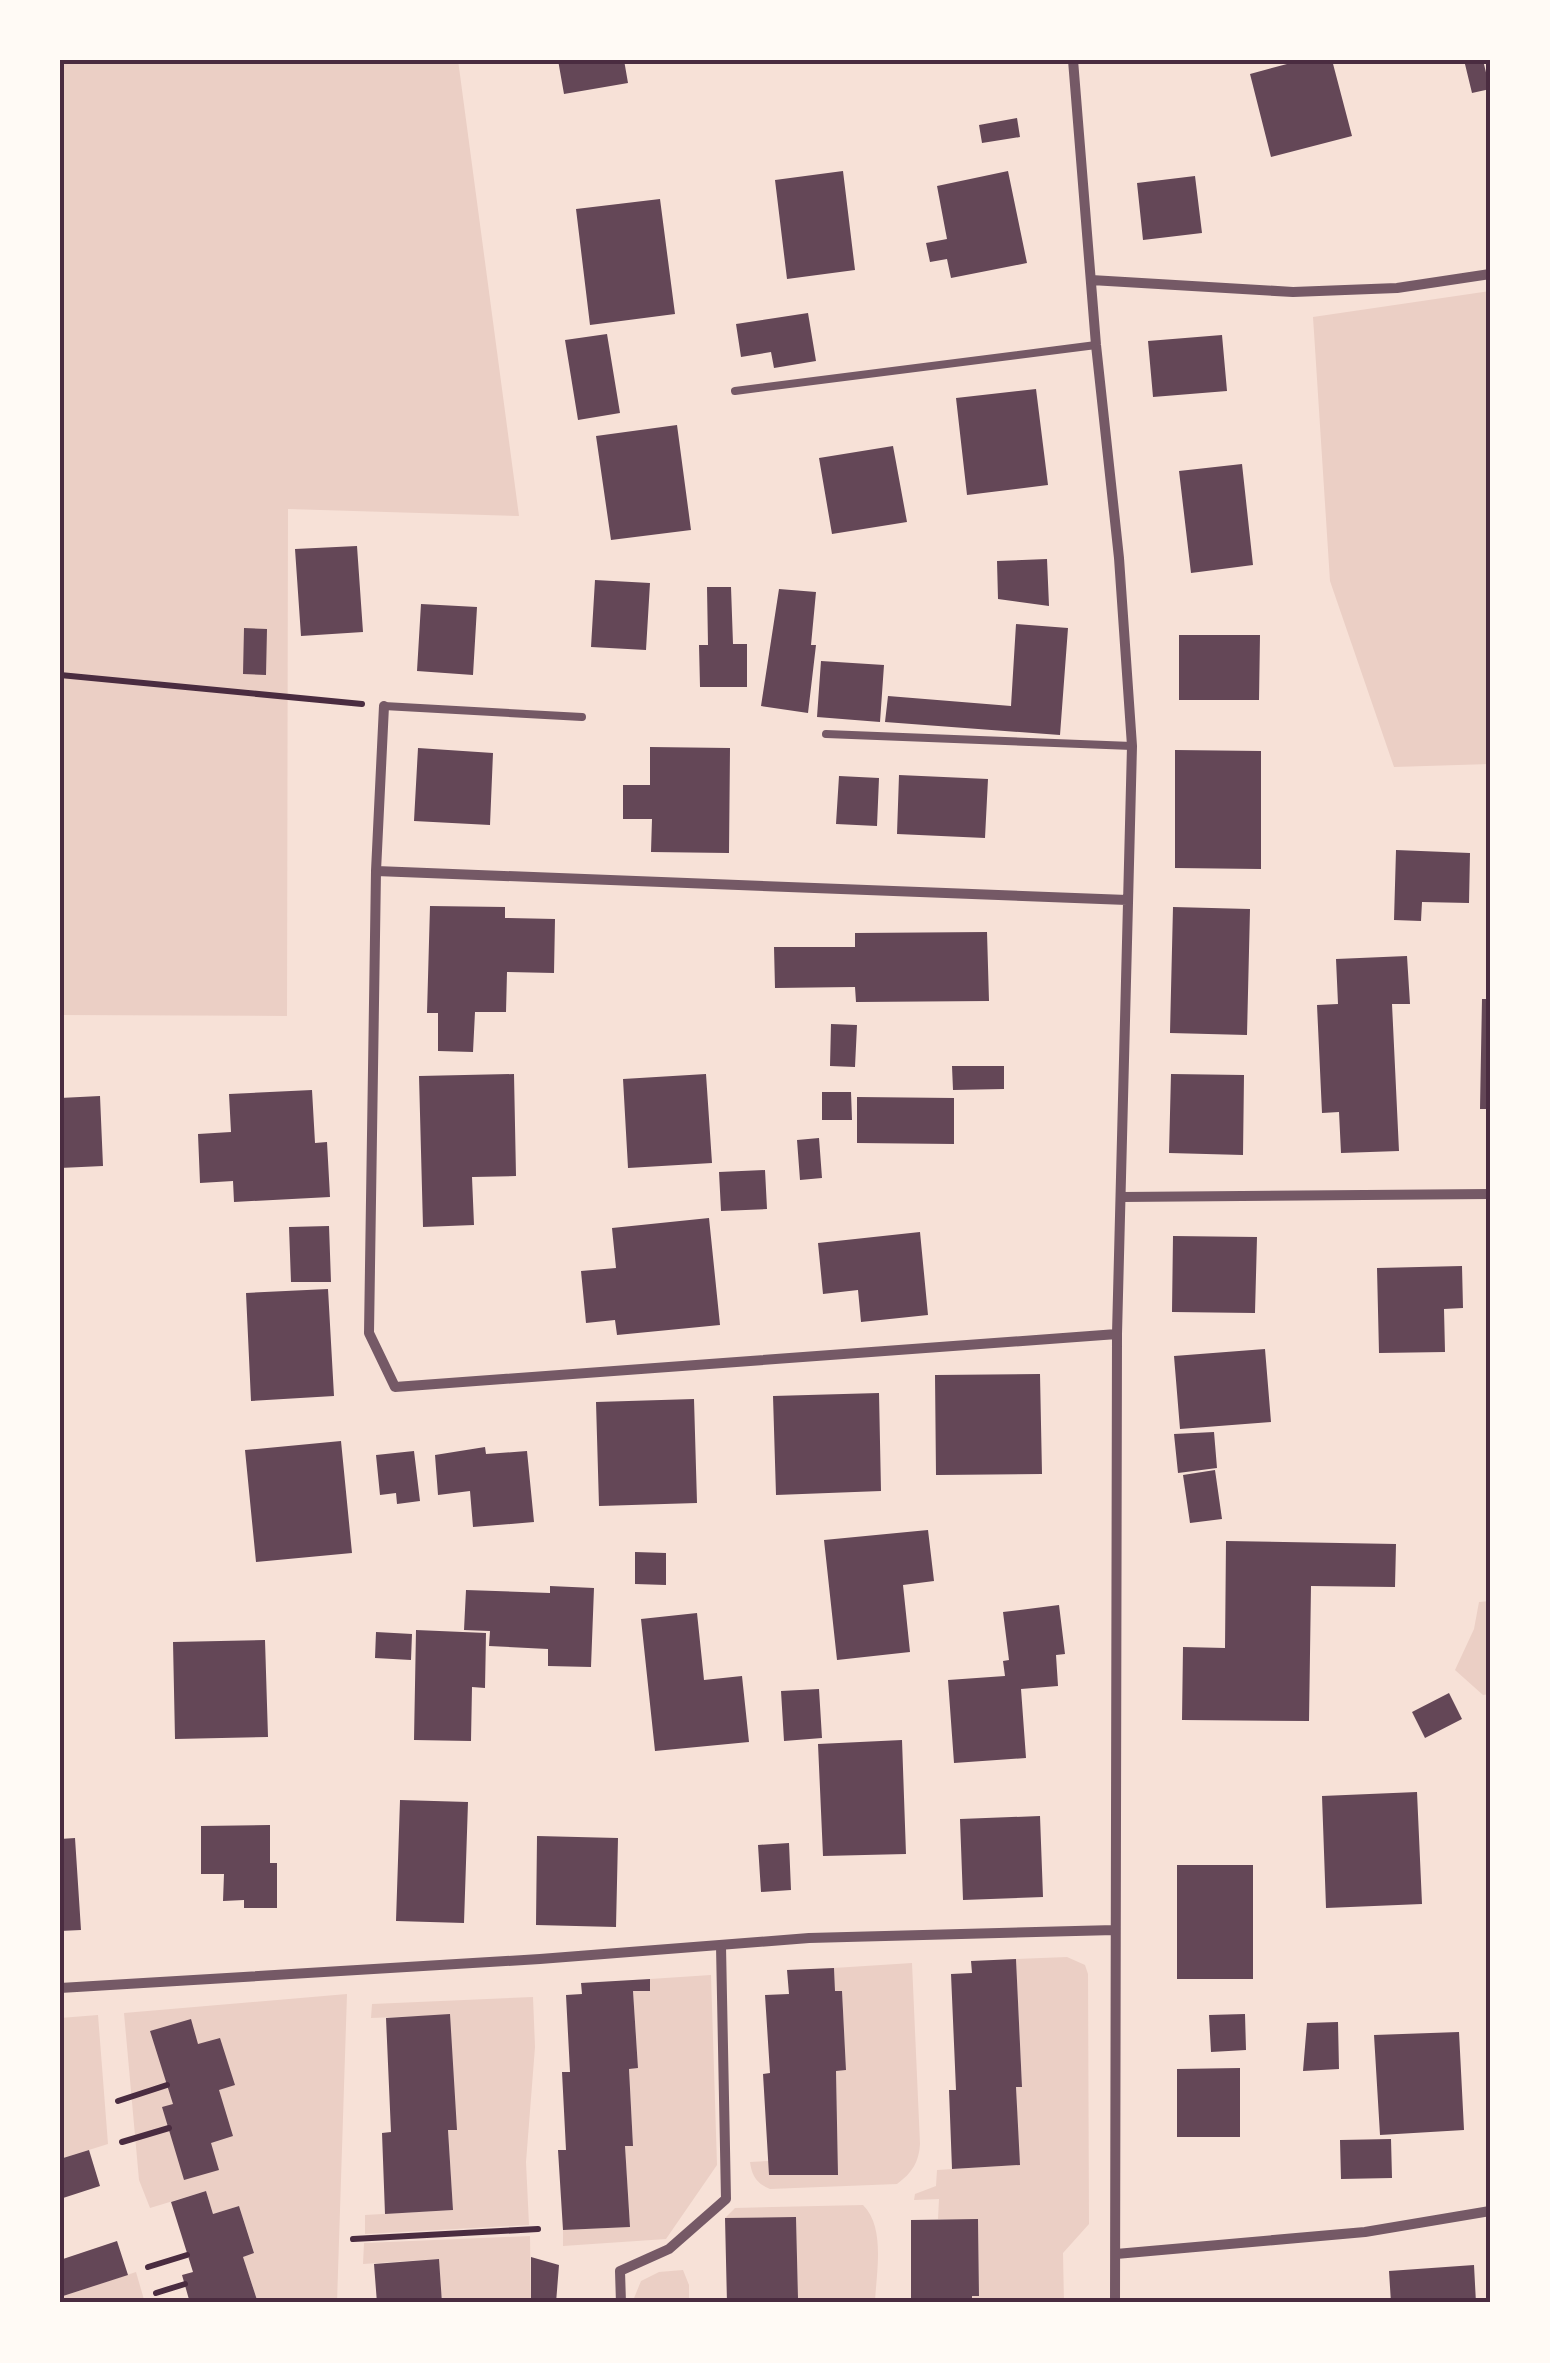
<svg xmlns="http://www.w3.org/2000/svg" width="1550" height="2363" font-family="Georgia,serif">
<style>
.green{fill:#ebcfc5}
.building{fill:#644757}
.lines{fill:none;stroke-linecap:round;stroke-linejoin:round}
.path{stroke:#4a2c40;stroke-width:6}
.service{stroke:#755966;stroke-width:8}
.minor{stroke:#755966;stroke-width:10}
.neatline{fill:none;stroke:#4a2c40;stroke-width:4}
</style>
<rect width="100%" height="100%" fill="#f7e1d7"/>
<!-- green -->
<path class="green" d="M 60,60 L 458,60 L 519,516 L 288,509 L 287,1016 L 60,1015 Z
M 1490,291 L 1490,764 L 1394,767 L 1330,581 L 1313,317 Z
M 1490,1601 L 1490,1694 L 1483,1695 L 1455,1670 L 1474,1629 L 1479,1602 Z
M 1067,1957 L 1085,1965 L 1088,1974 L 1089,2224 L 1063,2253 L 1064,2303 L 972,2303 L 972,2296 L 979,2296 L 978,2220 L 938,2219 L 939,2199 L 914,2200 L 915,2194 L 936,2186 L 937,2170 L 1019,2165 L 1016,2087 L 1022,2086 L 1016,1959 Z
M 912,1963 L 920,2144 C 919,2162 912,2173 897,2184 L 770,2189 C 756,2183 752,2176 750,2162 L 769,2161 L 769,2175 L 838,2174 L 836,2071 L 846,2069 L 842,1992 L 835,1991 L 834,1968 Z
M 711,1975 L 717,2165 L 666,2239 L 563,2246 L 563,2230 L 630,2227 L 625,2146 L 633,2145 L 629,2069 L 638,2067 L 633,1991 L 650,1991 L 650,1979 Z
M 347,1994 L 337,2303 L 258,2303 L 243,2257 L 254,2252 L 239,2206 L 213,2214 L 206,2191 L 150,2208 L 139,2180 L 124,2013 Z
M 533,1997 L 535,2047 L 526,2162 L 529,2225 L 365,2234 L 365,2215 L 453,2210 L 448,2130 L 450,2015 L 371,2018 L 372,2004 Z
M 98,2015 L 108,2144 L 60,2159 L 60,2018 Z
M 863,2205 C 886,2228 876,2273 875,2303 L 792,2303 L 792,2298 L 798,2297 L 796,2217 L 725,2218 L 735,2208 Z
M 530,2236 L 531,2303 L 442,2303 L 438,2259 L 363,2264 L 364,2243 Z
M 683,2270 L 689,2285 L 689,2303 L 632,2303 L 641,2281 L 659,2272 Z
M 136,2272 L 145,2303 L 60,2303 L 60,2297 Z"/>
<!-- building -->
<path class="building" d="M 558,60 L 624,60 L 628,83 L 564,94 Z
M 1302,60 L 1332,60 L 1352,136 L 1271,157 L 1250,74 Z
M 1464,60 L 1483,60 L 1490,89 L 1472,93 Z
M 1017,118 L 1020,137 L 982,143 L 979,125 Z
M 843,171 L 855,270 L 787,279 L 775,180 Z
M 1008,171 L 1027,263 L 951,278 L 947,259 L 930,262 L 926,243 L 947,239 L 937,186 Z
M 1195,176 L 1202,233 L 1143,240 L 1137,183 Z
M 660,199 L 675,314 L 590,325 L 576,209 Z
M 808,313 L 816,361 L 774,368 L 771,352 L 741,357 L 736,324 Z
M 607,334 L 620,413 L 578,420 L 565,340 Z
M 1222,335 L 1227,391 L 1153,397 L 1148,341 Z
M 1036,389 L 1048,485 L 967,495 L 956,398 Z
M 677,425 L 691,530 L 611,540 L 596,436 Z
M 893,446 L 907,522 L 832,534 L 819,458 Z
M 1242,464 L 1253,565 L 1191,573 L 1179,471 Z
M 357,546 L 363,632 L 301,636 L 295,549 Z
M 1047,559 L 1049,606 L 998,599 L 997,561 Z
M 595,580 L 650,583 L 646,650 L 591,647 Z
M 707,587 L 731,587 L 733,644 L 747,644 L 747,687 L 700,687 L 699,645 L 708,645 Z
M 779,589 L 816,592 L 811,645 L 816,645 L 808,713 L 761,706 Z
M 421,604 L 477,607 L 473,675 L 417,671 Z
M 1016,624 L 1068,628 L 1060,735 L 885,722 L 888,696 L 1011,706 Z
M 244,628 L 267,629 L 266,675 L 243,674 Z
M 1179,635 L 1260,635 L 1259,700 L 1179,700 Z
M 821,661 L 884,665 L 880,722 L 817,717 Z
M 650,747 L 730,748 L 729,853 L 651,852 L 652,819 L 623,819 L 623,785 L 650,785 Z
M 418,748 L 493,753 L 490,825 L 414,821 Z
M 1175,750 L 1261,751 L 1261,869 L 1175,868 Z
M 899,775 L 988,779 L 985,838 L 897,834 Z
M 839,776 L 879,778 L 877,826 L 836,824 Z
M 1396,850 L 1470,853 L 1469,903 L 1422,902 L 1421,921 L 1394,920 Z
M 430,906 L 505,907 L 505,918 L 555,919 L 554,973 L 507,972 L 506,1012 L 475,1012 L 473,1052 L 438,1051 L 438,1013 L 427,1013 Z
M 1173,907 L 1250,909 L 1247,1035 L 1170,1033 Z
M 987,932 L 989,1001 L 856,1002 L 855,987 L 775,988 L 774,947 L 855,947 L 855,933 Z
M 1407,956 L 1410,1004 L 1392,1004 L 1399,1151 L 1341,1153 L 1339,1112 L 1322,1113 L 1317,1005 L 1338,1004 L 1336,959 Z
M 1482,999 L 1490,999 L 1490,1109 L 1480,1109 Z
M 831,1024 L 857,1025 L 855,1067 L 830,1066 Z
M 952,1066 L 1004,1066 L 1004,1089 L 953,1090 Z
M 514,1074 L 516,1176 L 472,1177 L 474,1225 L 423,1227 L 419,1076 Z
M 706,1074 L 712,1163 L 628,1168 L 623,1079 Z
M 1171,1074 L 1244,1075 L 1243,1155 L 1169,1153 Z
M 312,1090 L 315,1143 L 327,1142 L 330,1197 L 234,1202 L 233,1181 L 200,1183 L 198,1134 L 231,1132 L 229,1094 Z
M 822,1092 L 851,1092 L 852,1120 L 822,1120 Z
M 100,1096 L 103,1166 L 60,1168 L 60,1098 Z
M 857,1097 L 954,1098 L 954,1144 L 857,1143 Z
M 819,1138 L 822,1178 L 800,1180 L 797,1140 Z
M 765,1170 L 767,1209 L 721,1211 L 719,1172 Z
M 709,1218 L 720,1325 L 617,1335 L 615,1320 L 586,1323 L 581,1271 L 616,1268 L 612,1228 Z
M 329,1226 L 331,1282 L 291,1282 L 289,1227 Z
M 920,1232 L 928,1315 L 861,1322 L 858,1290 L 823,1294 L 818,1243 Z
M 1173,1236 L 1257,1237 L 1255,1313 L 1172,1312 Z
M 1462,1266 L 1463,1308 L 1444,1309 L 1445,1352 L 1379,1353 L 1377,1268 Z
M 328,1289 L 334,1396 L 251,1401 L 246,1293 Z
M 1265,1349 L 1271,1422 L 1180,1429 L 1174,1356 Z
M 1040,1374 L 1042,1474 L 936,1475 L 935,1375 Z
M 879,1393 L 881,1491 L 776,1495 L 773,1396 Z
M 694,1399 L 697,1503 L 599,1506 L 596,1402 Z
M 1214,1432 L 1217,1468 L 1178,1473 L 1174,1434 Z
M 341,1441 L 352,1553 L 256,1562 L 245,1450 Z
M 485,1447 L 486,1454 L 527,1451 L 534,1522 L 473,1527 L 470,1491 L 438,1495 L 435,1455 Z
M 414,1451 L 420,1501 L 397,1504 L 396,1493 L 380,1495 L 376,1455 Z
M 1215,1470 L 1222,1519 L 1190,1523 L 1183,1475 Z
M 928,1530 L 934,1581 L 903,1585 L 910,1652 L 837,1660 L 824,1540 Z
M 1226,1541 L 1396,1544 L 1395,1587 L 1311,1586 L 1309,1721 L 1182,1720 L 1183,1647 L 1225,1648 Z
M 635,1552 L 666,1553 L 666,1585 L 635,1584 Z
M 550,1586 L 594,1588 L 591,1667 L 548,1666 L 548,1649 L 489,1646 L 490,1631 L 464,1630 L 466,1590 L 550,1593 Z
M 1059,1605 L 1065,1654 L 1056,1655 L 1058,1686 L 1021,1689 L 1026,1758 L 954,1763 L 948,1680 L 1005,1676 L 1003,1661 L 1009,1660 L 1003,1612 Z
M 697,1613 L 704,1680 L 742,1676 L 749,1742 L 655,1751 L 641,1619 Z
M 416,1630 L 486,1633 L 485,1688 L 472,1687 L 471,1741 L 414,1740 Z
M 376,1632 L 412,1634 L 411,1660 L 375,1658 Z
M 265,1640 L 268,1737 L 175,1739 L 173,1642 Z
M 819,1689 L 822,1738 L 784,1741 L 781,1691 Z
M 1449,1693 L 1462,1719 L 1425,1738 L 1412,1712 Z
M 902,1740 L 906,1854 L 823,1856 L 818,1744 Z
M 1417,1792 L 1422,1904 L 1326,1908 L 1322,1796 Z
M 400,1800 L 468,1802 L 464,1923 L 396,1921 Z
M 1040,1816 L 1043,1897 L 963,1900 L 960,1819 Z
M 270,1825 L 270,1863 L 277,1863 L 277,1908 L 244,1908 L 244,1900 L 223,1901 L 224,1874 L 201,1874 L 201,1826 Z
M 537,1836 L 618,1838 L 616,1927 L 536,1925 Z
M 75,1838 L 81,1930 L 60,1931 L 60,1839 Z
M 789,1843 L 791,1890 L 761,1892 L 758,1845 Z
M 1177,1865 L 1253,1865 L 1253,1979 L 1177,1979 Z
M 1016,1959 L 1022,2087 L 1016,2087 L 1020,2165 L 952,2169 L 949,2090 L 956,2090 L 951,1974 L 972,1973 L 971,1961 Z
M 834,1968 L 835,1991 L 842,1991 L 846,2070 L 836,2071 L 838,2175 L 769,2175 L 763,2074 L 770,2073 L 765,1995 L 789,1994 L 787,1970 Z
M 650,1979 L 650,1991 L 633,1991 L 638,2068 L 629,2069 L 633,2146 L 625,2146 L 630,2227 L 563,2230 L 558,2150 L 566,2150 L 562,2072 L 570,2072 L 566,1995 L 582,1994 L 581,1983 Z
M 450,2014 L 457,2130 L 448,2130 L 453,2210 L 385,2214 L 382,2133 L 391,2132 L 386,2018 Z
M 1245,2014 L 1246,2050 L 1211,2052 L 1209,2015 Z
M 191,2019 L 198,2044 L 220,2038 L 235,2085 L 219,2090 L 233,2136 L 211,2143 L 219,2170 L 184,2180 L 162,2107 L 173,2104 L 150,2031 Z
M 1338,2022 L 1339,2069 L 1303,2071 L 1307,2023 Z
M 1459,2032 L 1464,2130 L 1380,2135 L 1374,2035 Z
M 1240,2068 L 1240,2137 L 1177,2137 L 1177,2069 Z
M 1391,2139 L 1392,2178 L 1341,2179 L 1340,2140 Z
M 89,2150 L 100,2186 L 60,2199 L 60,2159 Z
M 206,2191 L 213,2214 L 239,2206 L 254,2253 L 243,2257 L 258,2303 L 190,2303 L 182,2275 L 193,2272 L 171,2202 Z
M 796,2217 L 798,2298 L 792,2298 L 792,2303 L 727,2303 L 725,2218 Z
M 978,2219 L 979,2296 L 972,2296 L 972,2303 L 904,2303 L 904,2298 L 911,2298 L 911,2220 Z
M 117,2241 L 128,2275 L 60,2297 L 60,2260 Z
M 531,2257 L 559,2265 L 556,2303 L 531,2303 Z
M 439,2259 L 442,2303 L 377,2303 L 374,2264 Z
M 1474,2265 L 1476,2303 L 1391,2303 L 1389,2271 Z"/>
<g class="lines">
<!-- path -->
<path class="path" d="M 60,675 L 362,704
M 118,2101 L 167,2085
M 122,2142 L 169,2128
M 353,2239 L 538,2229
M 148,2267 L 187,2255
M 156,2293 L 185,2284"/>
<!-- service -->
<path class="service" d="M 735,391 L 1096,345
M 384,706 L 582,717
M 826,734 L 1132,746"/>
<!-- minor -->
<path class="minor" d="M 1073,60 L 1096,345 L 1119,558 L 1132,746 L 1117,1334 L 1115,2303
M 1091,280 L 1293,292 L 1397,288 L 1490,274
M 384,706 L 376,871 L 369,1333 L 395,1387 L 1117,1334
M 376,871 L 1127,900
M 1122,1197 L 1490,1194
M 60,1988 L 540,1959 L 809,1938 L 1115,1930
M 1116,2254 L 1365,2232 L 1490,2211
M 621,2303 L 620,2271 L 669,2249 L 726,2199 L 721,1946"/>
</g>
<!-- border -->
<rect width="1550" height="2363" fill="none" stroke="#fffaf5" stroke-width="125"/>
<rect x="62" y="62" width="1426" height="2238" class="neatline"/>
</svg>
